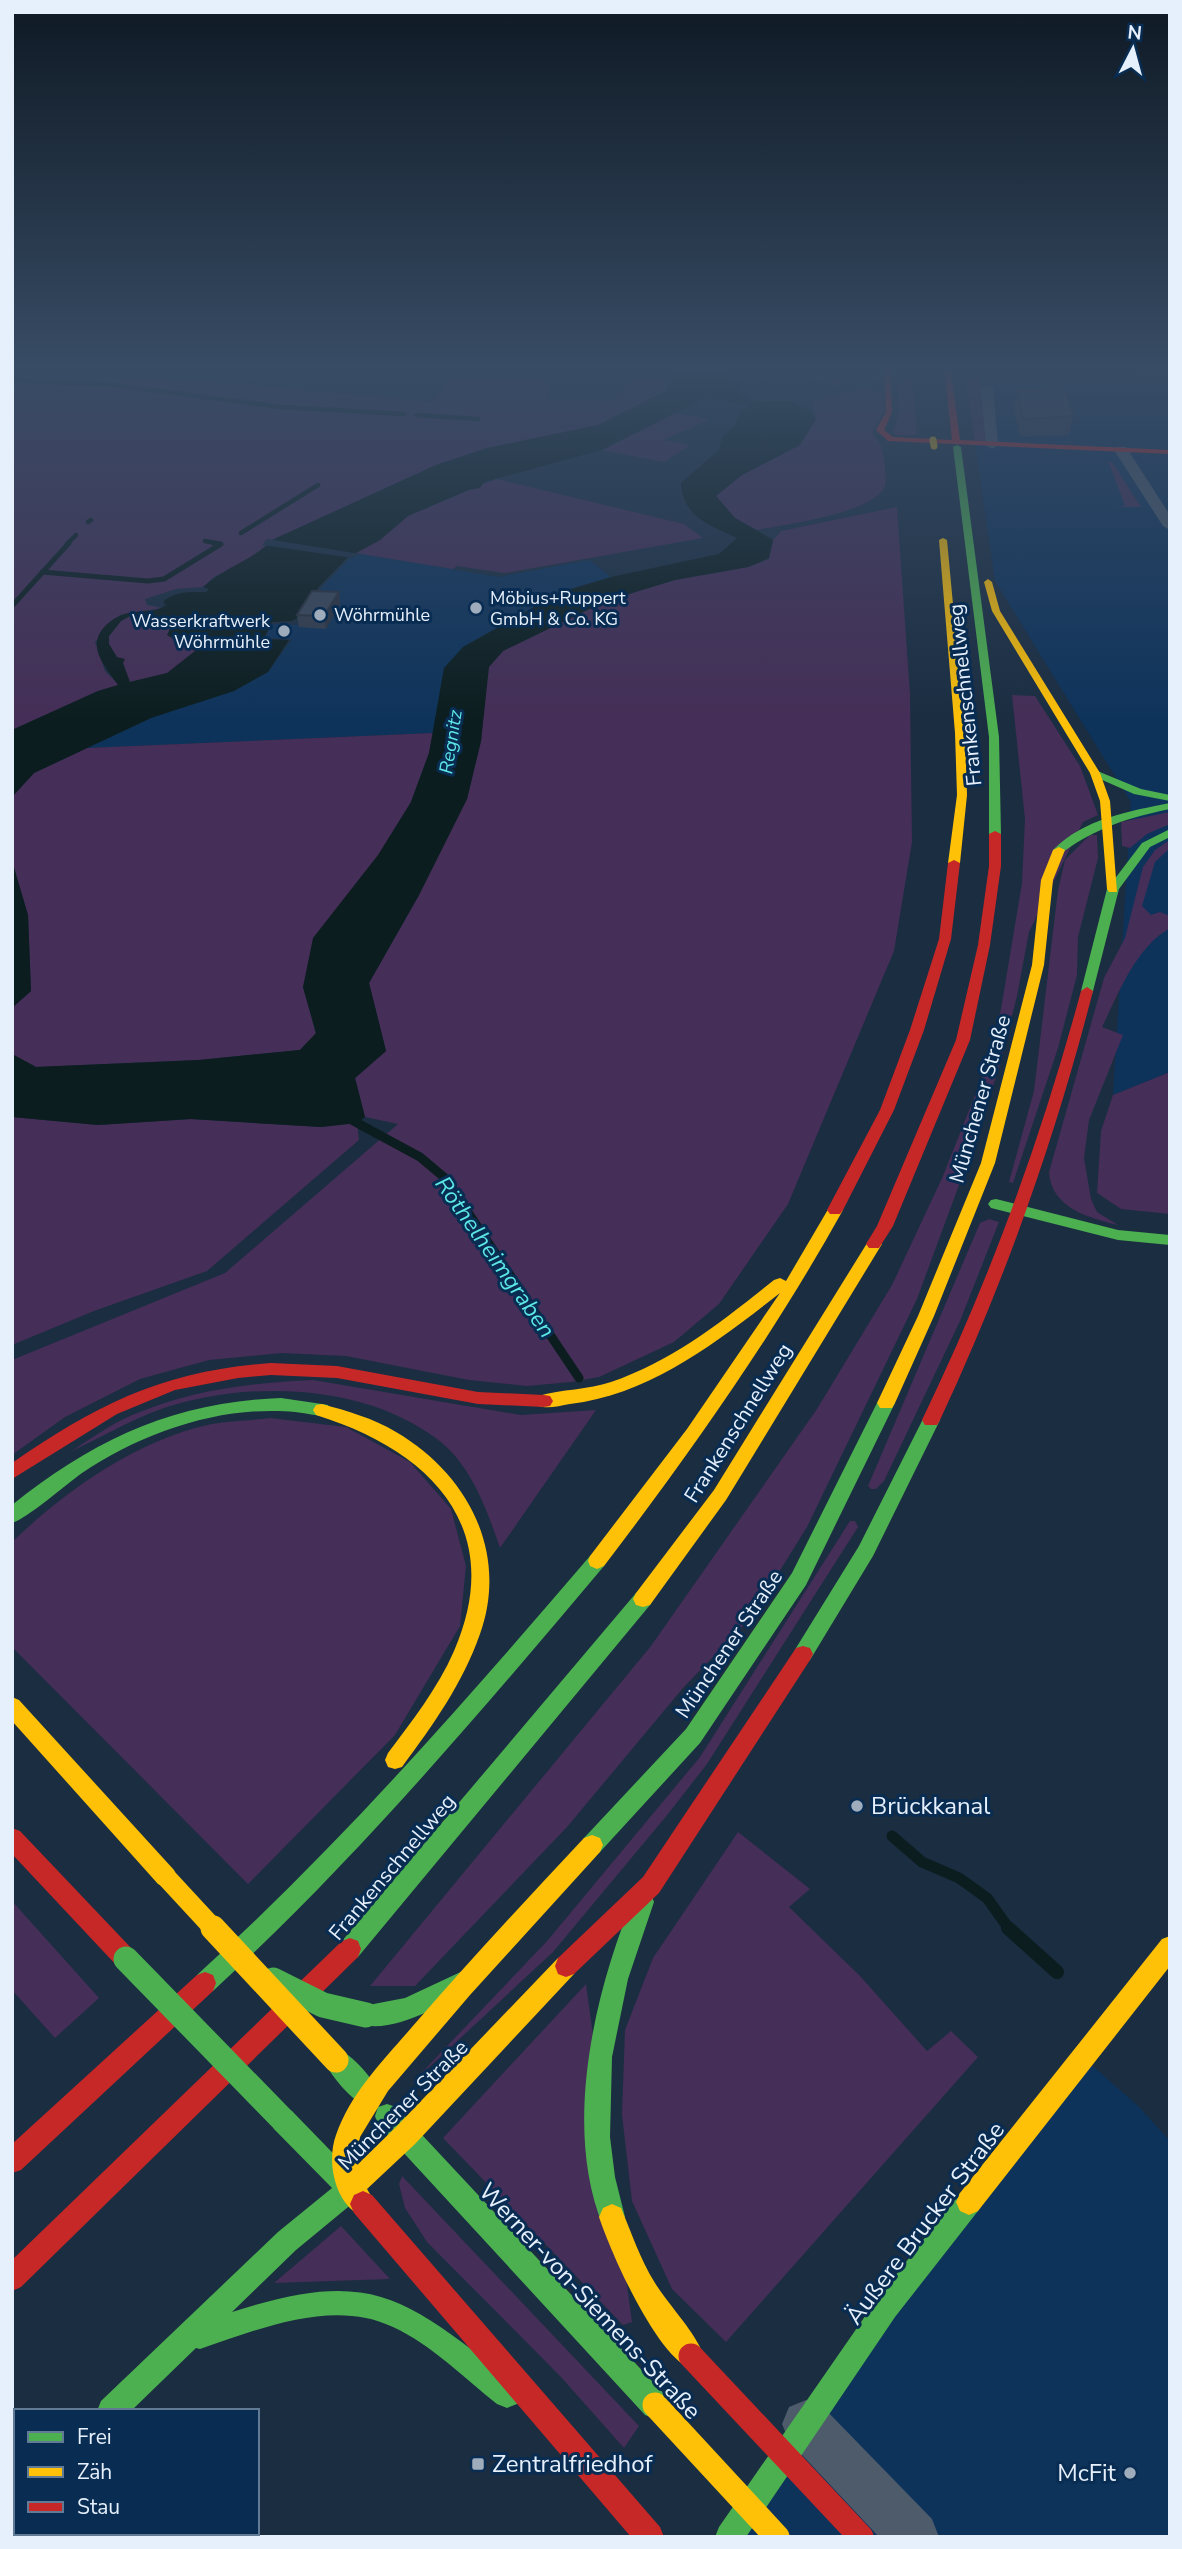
<svg xmlns="http://www.w3.org/2000/svg" width="1182" height="2549" font-family="'Nunito Sans',sans-serif">
<style>
.built{fill:#0e335b}
.green{fill:#452e57}
.water{fill:#0b1d1e;fill-rule:evenodd}
.pier{fill:#1a2d41}
.lines{fill:none;stroke-linecap:round;stroke-linejoin:round}
.stream-far4{stroke:#0b1d1e;stroke-width:4.5}
.stream-far3{stroke:#0b1d1e;stroke-width:5}
.stream-far2{stroke:#0b1d1e;stroke-width:9}
.stream-far1{stroke:#0b1d1e;stroke-width:11}
.stream{stroke:#0b1d1e;stroke-width:14}
.street{fill:#4d5b6b;fill-rule:evenodd}
.fast{fill:#4caf50;fill-rule:evenodd}
.slow{fill:#ffc107;fill-rule:evenodd}
.jam{fill:#c62828;fill-rule:evenodd}
.fast-bridge{stroke:#4caf50;stroke-width:25}
.slow-bridge-far2{stroke:#ffc107;stroke-width:7}
.slow-bridge-far1{stroke:#ffc107;stroke-width:20}
.slow-bridge{stroke:#ffc107;stroke-width:25}
.jam-bridge{stroke:#c62828;stroke-width:25}
.wall{fill:#343d4d}
.shaded-wall{fill:#2a323f}
.building{fill:#3c475a;stroke:#2a323f;stroke-width:2}
.poi-dot{fill:#9facbb;stroke:#092c52;stroke-width:2.5}
.labels{text-anchor:middle;dominant-baseline:central;stroke-width:6;stroke-linejoin:round;paint-order:stroke}
.far-poi-label{font-size:18px;fill:#e6f0fc;stroke:#092c52;text-anchor:start}
.far-water-label{font-size:19px;font-style:italic;fill:#5ce6e4;stroke:#092c52}
.street-label{font-size:21px;fill:#e6f0fc;stroke:#092c52}
.water-label{font-size:23px;font-style:italic;fill:#5ce6e4;stroke:#092c52}
.near-poi-label{font-size:24px;fill:#e6f0fc;stroke:#092c52;text-anchor:start}
.near-street-label{font-size:24px;fill:#e6f0fc;stroke:#092c52}
</style>
<rect width="100%" height="100%" fill="#1a2d41"/>
<!-- built -->
<path class="built" d="M 1163,365 L 1170,365 L 1170,1072 L 1113,1095 L 1131,802 L 995,581 L 975,443 L 987,441 L 980,377 L 1166,369 Z
M 355,553 L 499,577 L 589,560 L 611,577 L 561,592 L 463,648 L 444,668 L 433,733 L 87,748 L 151,718 L 268,672 L 292,639 L 264,638 L 273,624 L 300,625 L 321,588 Z
M 1088,2062 L 1138,2106 L 1170,2141 L 1170,2537 L 727,2537 Z"/>
<!-- green -->
<path class="green" d="M 447,365 L 553,365 L 548,399 L 611,401 L 633,379 L 634,365 L 671,365 L 673,378 L 665,391 L 598,425 L 487,448 L 436,465 L 272,540 L 255,557 L 214,577 L 203,587 L 176,589 L 145,599 L 147,605 L 162,608 L 120,615 L 95,642 L 105,671 L 119,685 L 98,691 L 12,730 L 12,379 L 86,383 L 105,372 L 433,402 L 448,383 Z
M 767,365 L 882,365 L 883,381 L 833,385 Z
M 896,365 L 911,365 L 917,435 L 895,435 L 893,432 L 899,412 Z
M 963,365 L 1163,365 L 1167,368 L 980,377 L 987,442 L 975,443 Z
M 870,389 L 883,393 L 884,412 L 872,433 C 882,445 883,451 885,467 C 885,474 887,482 884,488 C 869,514 786,524 757,530 L 735,518 L 716,496 L 742,475 L 800,445 L 816,419 L 813,402 L 847,391 Z
M 673,413 L 708,419 C 694,429 678,431 664,440 L 690,445 L 664,462 L 602,450 Z
M 1112,462 L 1141,507 L 1114,507 L 1125,506 L 1109,463 L 1101,464 Z
M 496,479 L 684,524 L 703,538 L 505,573 L 457,566 L 453,569 L 355,553 L 380,540 L 408,516 Z
M 897,507 L 910,694 L 912,842 L 894,951 L 788,1204 L 719,1304 L 674,1342 L 599,1377 L 571,1382 L 527,1386 L 469,1380 L 346,1356 L 281,1353 L 209,1360 L 140,1379 L 65,1417 L 12,1455 L 12,1360 L 225,1273 L 398,1124 L 365,1117 L 355,1078 L 386,1051 L 369,983 L 419,895 L 467,799 L 481,741 L 488,667 L 503,651 L 606,601 L 675,580 L 748,567 L 769,559 L 773,540 L 781,531 Z
M 132,615 L 165,618 L 183,642 L 196,651 L 168,673 L 129,682 L 109,644 L 109,636 L 121,621 Z
M 1012,695 L 1035,696 L 1080,766 L 1098,815 L 1083,822 L 1029,932 L 1017,996 L 998,1071 L 969,1158 L 917,1299 L 807,1527 L 754,1612 L 740,1629 L 683,1688 L 567,1827 L 415,1986 L 370,1986 L 651,1646 L 817,1409 L 892,1285 L 943,1176 L 987,1065 L 1001,1009 L 1022,883 L 1025,819 Z
M 433,733 L 429,753 L 411,802 L 303,987 L 316,1034 L 300,1050 L 199,1060 L 36,1067 L 12,1054 L 12,1008 L 31,991 L 28,915 L 12,861 L 12,797 L 34,773 L 87,748 Z
M 1170,812 L 1170,824 L 1147,834 L 1130,848 L 1122,846 L 1121,822 Z
M 1090,835 L 1097,835 L 1098,858 L 1078,937 L 1077,975 L 1058,1048 L 1013,1183 L 1009,1182 L 1034,1091 L 1058,890 L 1065,860 Z
M 1170,840 L 1170,848 L 1155,862 L 1142,906 L 1151,915 L 1160,912 L 1170,916 L 1170,928 C 1135,948 1119,993 1102,1027 L 1123,1035 L 1089,1120 L 1084,1158 L 1091,1199 L 1097,1212 L 1118,1225 C 1089,1218 1051,1208 1049,1172 L 1104,978 L 1125,938 L 1143,867 L 1155,850 Z
M 1170,1072 L 1170,1214 L 1121,1209 L 1097,1193 L 1101,1131 L 1113,1095 Z
M 12,1117 L 98,1125 L 191,1119 L 321,1127 L 357,1123 L 359,1140 L 207,1271 L 94,1311 L 12,1345 Z
M 989,1219 L 999,1222 L 960,1321 L 884,1481 L 876,1489 L 871,1489 L 868,1486 L 980,1223 Z
M 313,1380 L 521,1415 L 596,1410 L 500,1548 C 487,1510 471,1464 437,1439 C 363,1383 247,1380 161,1409 C 130,1420 100,1438 70,1452 C 89,1440 109,1425 130,1416 C 190,1390 248,1383 313,1380 Z
M 270,1418 L 346,1427 L 410,1462 L 451,1509 L 466,1566 L 460,1626 L 395,1735 L 248,1884 L 12,1647 L 12,1542 C 63,1493 126,1448 195,1428 C 218,1421 246,1421 270,1418 Z
M 850,1521 L 855,1521 L 858,1527 L 707,1764 L 668,1814 L 553,1952 L 410,2085 L 548,1940 L 700,1757 Z
M 738,1832 L 810,1889 L 789,1907 L 860,1976 L 927,2051 L 951,2031 L 978,2057 L 726,2342 L 672,2289 L 632,2201 L 622,2115 L 625,2030 L 653,1958 Z
M 12,1901 L 99,1998 L 55,2038 L 12,1990 Z
M 586,1984 L 632,2322 L 623,2325 L 443,2138 Z
M 402,2176 L 639,2426 L 624,2448 L 560,2376 L 427,2242 L 405,2208 L 399,2184 Z
M 341,2226 L 390,2279 L 274,2283 Z"/>
<!-- water -->
<path class="water" d="M 671,365 L 719,365 L 720,371 L 745,388 L 735,390 L 756,402 L 790,401 L 810,411 L 816,419 L 800,445 L 742,475 L 716,496 L 735,518 L 773,540 L 769,558 L 748,567 L 675,580 L 606,601 L 503,651 L 489,667 L 481,741 L 467,799 L 419,895 L 369,983 L 386,1051 L 355,1078 L 365,1117 L 357,1123 L 321,1127 L 191,1119 L 98,1125 L 12,1117 L 12,1054 L 36,1067 L 199,1060 L 300,1050 L 316,1033 L 303,987 L 313,938 L 378,855 L 411,802 L 429,753 L 444,668 L 463,647 L 561,592 L 611,577 L 719,554 L 737,538 C 709,525 683,517 681,483 L 719,450 L 722,437 L 735,426 L 741,410 L 748,409 L 746,405 L 708,397 L 602,450 L 484,482 L 480,488 L 468,490 L 408,516 L 380,540 L 347,558 L 318,588 L 302,615 L 292,621 L 272,622 L 264,639 L 289,640 L 268,672 L 234,691 L 151,718 L 34,773 L 12,797 L 12,730 L 98,691 L 118,685 C 105,666 85,646 106,625 C 115,617 123,613 135,612 C 147,610 157,612 166,605 L 163,602 C 174,591 190,592 206,592 L 209,589 L 203,587 C 226,566 249,563 272,540 L 436,465 L 487,448 L 598,425 L 665,391 L 673,378 ZM 132,615 L 165,618 L 172,624 L 167,635 L 195,651 L 167,673 L 130,682 L 123,663 L 125,659 L 117,657 L 109,644 L 109,636 L 121,621 Z
M 12,861 L 28,915 L 31,991 L 12,1008 Z"/>
<!-- pier -->
<path class="pier" d="M 267,539 L 355,553 L 361,554 L 352,558 L 262,545 Z"/>
<g class="lines">
<!-- stream-far4 -->
<path class="stream-far4" d="M 12,380 L 113,385 L 281,407 L 404,414
M 416,415 L 478,419
M 88,522 L 91,520
M 241,533 L 318,485
M 205,541 L 220,544
M 67,544 L 76,535"/>
<!-- stream-far3 -->
<path class="stream-far3" d="M 42,572 L 148,581 L 164,579 L 221,544 L 214,543
M 12,606 L 69,543"/>
<!-- stream-far2 -->
<path class="stream-far2" d="M 348,1118 L 420,1157 L 445,1178 L 579,1378"/>
<!-- stream-far1 -->
<path class="stream-far1" d="M 892,1836 L 922,1862 L 959,1878 L 987,1898 L 1010,1930"/>
<!-- stream -->
<path class="stream" d="M 1008,1928 L 1057,1972"/>
<!-- street -->
<path class="street" d="M 987,385 L 993,389 L 998,445 L 992,449 L 986,445 L 981,389 Z
M 1116,447 L 1126,447 L 1170,515 L 1170,530 L 1163,526 L 1114,450 Z
M 806,2400 L 823,2407 L 932,2519 L 939,2537 L 879,2537 L 789,2441 L 782,2424 L 789,2407 Z"/>
<!-- fast -->
<path class="fast" d="M 957,445 L 961,447 L 999,737 L 1001,834 L 995,837 L 989,834 L 989,737 L 953,447 Z
M 1095,770 L 1141,789 L 1170,795 L 1170,801 L 1134,794 L 1091,775 L 1091,771 Z
M 1170,803 L 1170,809 C 1130,817 1096,828 1063,852 L 1053,850 C 1083,819 1130,811 1170,803 Z
M 1170,829 L 1170,837 L 1150,847 L 1119,889 L 1093,991 L 1092,994 L 1082,994 L 1081,991 L 1107,889 L 1142,843 Z
M 996,1199 L 1118,1230 L 1170,1235 L 1170,1245 L 1118,1240 L 991,1208 L 988,1204 L 991,1200 Z
M 886,1397 L 892,1398 L 895,1403 L 806,1585 L 700,1743 L 600,1852 L 592,1855 L 584,1852 L 581,1845 L 584,1838 L 686,1729 L 792,1573 L 877,1403 L 880,1398 Z
M 281,1398 L 322,1404 L 328,1405 L 331,1410 L 328,1415 L 322,1416 C 308,1414 293,1411 279,1411 C 210,1409 139,1435 82,1473 C 65,1485 28,1518 12,1523 L 12,1505 C 95,1439 174,1402 281,1398 Z
M 931,1413 L 937,1415 L 940,1420 L 873,1556 L 810,1660 L 803,1662 L 796,1660 L 793,1654 L 796,1648 L 859,1546 L 925,1415 Z
M 597,1553 L 604,1556 L 606,1561 L 604,1566 C 480,1713 355,1861 213,1991 L 205,1994 L 197,1991 L 194,1983 L 197,1975 C 339,1846 466,1701 590,1556 Z
M 643,1591 L 650,1593 L 653,1599 L 650,1605 L 358,1957 L 350,1960 L 342,1957 L 339,1949 L 342,1941 L 636,1593 Z
M 643,1891 L 651,1894 L 654,1902 L 628,1979 L 612,2057 L 610,2137 L 615,2177 L 625,2217 L 621,2226 L 612,2230 L 603,2226 C 562,2126 595,1990 635,1894 Z
M 467,1969 L 475,1972 L 478,1980 L 475,1988 C 446,2002 390,2037 358,2023 L 354,2015 L 358,2007 L 405,1998 Z
M 336,2048 C 353,2055 374,2079 381,2096 L 378,2105 L 369,2108 C 352,2101 331,2077 324,2060 L 328,2052 Z
M 387,2104 L 396,2107 L 665,2395 L 669,2405 L 665,2415 L 655,2419 L 645,2415 L 378,2125 L 375,2116 L 378,2107 Z
M 283,2108 L 292,2111 L 359,2180 L 363,2189 L 359,2198 L 296,2250 L 232,2312 C 377,2265 406,2300 517,2384 L 521,2394 L 517,2404 L 507,2408 L 497,2404 C 464,2378 432,2345 393,2327 C 333,2298 259,2329 200,2349 L 196,2348 L 131,2411 L 97,2411 L 101,2401 L 278,2232 L 332,2188 L 274,2129 L 271,2120 L 274,2111 Z
M 969,2189 L 978,2193 L 982,2202 L 978,2211 L 895,2317 L 746,2537 L 715,2537 L 719,2527 L 877,2299 L 960,2193 Z"/>
<!-- slow -->
<path class="slow" d="M 943,538 L 947,540 L 965,733 L 967,795 L 960,863 L 954,866 L 948,863 L 957,795 L 955,733 L 939,540 Z
M 988,579 L 992,582 L 1000,611 L 1100,773 L 1110,801 L 1117,892 L 1109,892 L 1107,889 L 1100,801 L 1090,773 L 992,611 L 984,582 Z
M 1059,847 L 1065,850 L 1053,880 L 1044,965 L 995,1163 L 934,1316 L 895,1403 L 892,1408 L 880,1408 L 877,1403 L 918,1316 L 981,1163 L 1032,965 L 1041,880 L 1053,850 Z
M 835,1205 L 843,1210 C 773,1336 691,1452 604,1566 L 597,1569 L 590,1566 L 588,1561 L 590,1556 L 687,1429 L 780,1293 C 717,1342 651,1394 570,1404 C 559,1406 548,1409 538,1406 L 535,1401 L 538,1396 C 562,1389 588,1390 611,1382 C 673,1361 724,1320 774,1280 L 780,1278 L 786,1281 L 830,1206 Z
M 874,1239 L 882,1244 L 726,1500 L 650,1605 L 643,1607 L 636,1605 L 633,1599 L 636,1593 L 714,1490 L 869,1240 Z
M 322,1404 C 347,1411 373,1418 396,1432 C 468,1474 509,1553 480,1634 C 463,1683 433,1725 402,1767 L 395,1769 L 388,1767 L 385,1760 L 388,1753 C 412,1721 438,1688 454,1651 C 508,1527 429,1450 316,1415 L 313,1410 L 316,1405 Z
M 12,1697 L 19,1700 L 174,1870 L 177,1877 L 174,1884 L 166,1888 L 158,1884 L 12,1721 Z
M 592,1835 L 600,1838 L 603,1845 L 600,1852 L 470,1995 L 388,2091 L 360,2137 L 357,2165 L 397,2126 L 558,1958 L 566,1955 L 574,1958 L 577,1966 L 574,1974 L 415,2144 L 367,2189 L 376,2204 L 372,2213 L 363,2217 C 335,2205 326,2162 336,2135 C 351,2092 384,2060 412,2027 C 468,1962 526,1900 584,1838 Z
M 1170,1936 L 1170,1966 L 978,2211 L 969,2215 L 960,2211 L 956,2202 L 960,2193 L 1162,1939 Z
M 612,2204 L 621,2208 C 632,2234 640,2259 655,2283 C 670,2307 694,2330 704,2356 L 700,2365 L 691,2369 C 656,2355 611,2253 599,2217 L 603,2208 Z"/>
<!-- jam -->
<path class="jam" d="M 884,365 L 890,365 L 892,412 L 884,430 L 893,437 L 952,440 L 944,365 L 950,365 L 960,440 L 1170,450 L 1170,454 L 888,441 L 876,430 L 886,412 Z
M 995,831 L 1001,834 L 1001,866 L 990,945 L 970,1040 L 893,1226 L 879,1248 L 869,1248 L 866,1244 L 877,1226 L 956,1040 L 978,945 L 989,866 L 989,834 Z
M 954,860 L 960,863 L 951,939 L 924,1030 L 894,1110 L 843,1210 L 840,1214 L 830,1214 L 827,1210 L 880,1110 L 910,1030 L 939,939 L 948,863 Z
M 1087,987 L 1093,991 C 1055,1139 1005,1281 940,1420 L 937,1425 L 925,1425 L 922,1420 C 989,1282 1041,1139 1081,991 Z
M 271,1363 L 337,1366 L 478,1392 L 544,1395 L 550,1396 L 553,1401 L 550,1406 L 544,1407 L 478,1404 L 337,1378 L 271,1375 L 238,1378 L 175,1390 L 117,1414 L 12,1479 L 12,1463 C 99,1403 164,1371 271,1363 Z
M 803,1646 L 810,1648 L 813,1654 L 810,1660 L 659,1893 L 574,1974 L 566,1977 L 558,1974 L 555,1966 L 558,1958 L 643,1877 L 796,1648 Z
M 12,1828 L 20,1831 L 134,1951 L 137,1959 L 134,1967 L 126,1970 L 118,1967 L 12,1854 Z
M 350,1938 L 358,1941 L 361,1949 L 358,1957 L 21,2287 L 12,2291 L 12,2260 L 342,1941 Z
M 205,1972 L 213,1975 L 216,1983 L 213,1991 L 21,2170 L 12,2173 L 12,2144 L 197,1975 Z
M 363,2191 L 372,2195 L 660,2527 L 664,2537 L 631,2537 L 354,2213 L 350,2204 L 354,2195 Z
M 16,2485 L 16,2515 L 12,2516 L 12,2486 Z"/>
<!-- fast-bridge -->
<path class="fast-bridge" d="M 126,1959 L 283,2120
M 273,1980 L 323,2005 L 366,2015"/>
<!-- slow-bridge-far2 -->
<path class="slow-bridge-far2" d="M 933,440 L 934,446"/>
<!-- slow-bridge-far1 -->
<path class="slow-bridge-far1" d="M 166,1877 L 215,1930"/>
<!-- slow-bridge -->
<path class="slow-bridge" d="M 213,1928 L 336,2060
M 655,2405 L 777,2537"/>
<!-- jam-bridge -->
<path class="jam-bridge" d="M 691,2356 L 861,2537"/>
</g>
<!-- wall -->
<path class="wall" d="M 1017,391 L 1073,416 L 1069,435 L 1020,437 L 1014,409 Z
M 339,592 L 340,604 L 326,629 L 299,627 L 297,615 Z"/>
<!-- shaded-wall -->
<path class="shaded-wall" d="M 339,592 L 340,604 L 326,629 L 324,616 Z"/>
<!-- building -->
<path class="building" d="M 1017,391 L 1066,392 L 1073,416 L 1023,419 Z
M 312,591 L 339,592 L 324,616 L 297,615 Z"/>
<!-- sky -->
<linearGradient id="sky" x2="0" y2="1"><stop stop-color="#0e1924"/><stop offset="0.51" stop-color="#384c65"/><stop offset="1" stop-color="#384c65" stop-opacity="0"/></linearGradient>
<rect width="1182" height="721" fill="url(#sky)"/>
<!-- markers -->
<g class="poi-dot">
<circle cx="476" cy="608" r="7"/>
<circle cx="320" cy="615" r="7"/>
<circle cx="284" cy="631" r="7"/>
<circle cx="857" cy="1806" r="7"/>
<rect x="471" y="2457" width="14" height="14" rx="3.5"/>
<circle cx="1130" cy="2473" r="7"/>
</g>
<g class="labels">
<!-- far-poi labels -->
<g class="far-poi-label">
<text x="490" y="598">Möbius+Ruppert<tspan x="490" dy="21">GmbH &amp; Co. KG</tspan></text>
<text x="334" y="615">Wöhrmühle</text>
<text x="270" y="621" text-anchor="end">Wasserkraftwerk<tspan x="270" dy="21">Wöhrmühle</tspan></text>
</g>
<!-- far-water labels -->
<g class="far-water-label">
<text transform="translate(451 742) rotate(-81)">Regnitz</text>
</g>
<!-- street labels -->
<g class="street-label">
<text transform="translate(965 695) rotate(-96)">Frankenschnellweg</text>
<text transform="translate(980 1099) rotate(-74)">Münchener Straße</text>
<text transform="translate(738 1423) rotate(-58)">Frankenschnellweg</text>
<text transform="translate(729 1644) rotate(-56)">Münchener Straße</text>
<text transform="translate(392 1867) rotate(-50)">Frankenschnellweg</text>
<text transform="translate(403 2105) rotate(-45)">Münchener Straße</text>
</g>
<!-- water labels -->
<g class="water-label">
<text transform="translate(495 1257) rotate(55)">Röthelheimgraben</text>
</g>
<!-- near-poi labels -->
<g class="near-poi-label">
<text x="871" y="1806">Brückkanal</text>
<text x="492" y="2464">Zentralfriedhof</text>
<text x="1116" y="2473" text-anchor="end">McFit</text>
</g>
<!-- near-street labels -->
<g class="near-street-label">
<text transform="translate(925 2223) rotate(-53)">Äußere Brucker Straße</text>
<text transform="translate(590 2301) rotate(47)">Werner-von-Siemens-Straße</text>
</g>
</g>
<!-- border -->
<rect width="1182" height="2549" fill="none" stroke="#e6f0fc" stroke-width="28"/>
<!-- legend -->
<rect x="14" y="2409" width="245" height="126" fill="#092c52" stroke="#617a96" stroke-width="2"/>
<rect x="28" y="2432" width="35" height="10" fill="#4caf50" stroke="#617a96" stroke-width="2"/>
<text x="77" y="2444" font-size="21" fill="#e6f0fc">Frei</text>
<rect x="28" y="2467" width="35" height="10" fill="#ffc107" stroke="#617a96" stroke-width="2"/>
<text x="77" y="2479" font-size="21" fill="#e6f0fc">Zäh</text>
<rect x="28" y="2502" width="35" height="10" fill="#c62828" stroke="#617a96" stroke-width="2"/>
<text x="77" y="2514" font-size="21" fill="#e6f0fc">Stau</text>
<!-- north arrow -->
<g transform="translate(1133 49) rotate(6)" stroke="#092c52" stroke-width="5" paint-order="stroke">
<path d="M0-5L12 26L0 18L-12 26Z" fill="#e6f0fc"/>
<text y="-10" font-size="19" font-weight="bold" text-anchor="middle" fill="#e6f0fc">N</text>
</g>
</svg>
